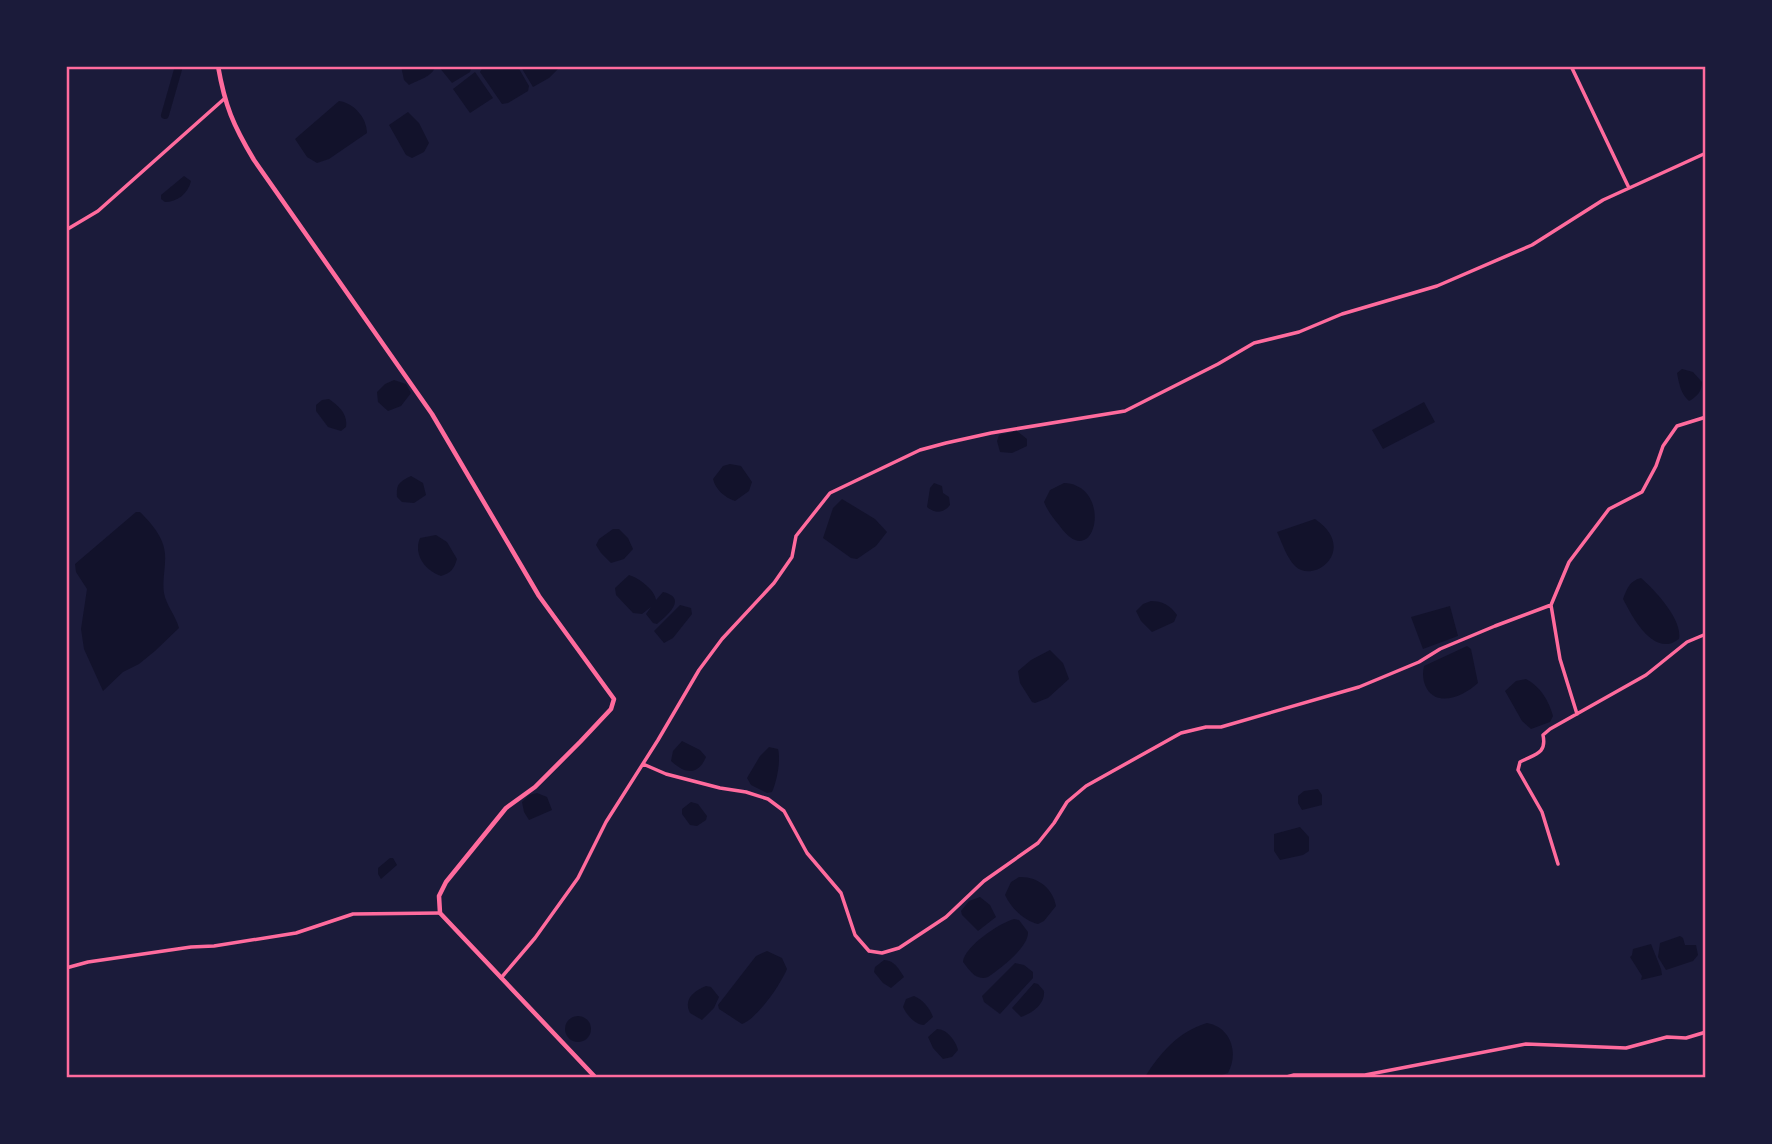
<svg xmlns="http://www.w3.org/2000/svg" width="1772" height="1144" font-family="'Open Sans',sans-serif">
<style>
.water{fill:#12122b}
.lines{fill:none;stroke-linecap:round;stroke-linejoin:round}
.canal{stroke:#12122b;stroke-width:8}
.minor{stroke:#ff6b9d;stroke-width:3.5}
.tertiary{stroke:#ff6b9d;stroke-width:4.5}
.neatline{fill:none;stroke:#ff6b9d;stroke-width:2.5}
</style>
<rect width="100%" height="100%" fill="#1b1b3a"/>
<!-- water -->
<path class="water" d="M 401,66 L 434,66 L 435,67 C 432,77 418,80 409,85 L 404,80 Z
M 472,66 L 470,72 L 452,83 L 439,67 Z
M 483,67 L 518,67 L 529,86 L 528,91 L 508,103 L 502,104 L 480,72 Z
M 521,67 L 557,67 L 558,69 L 549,78 L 533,87 Z
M 475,72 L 493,98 L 470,113 L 453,89 Z
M 339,101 C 354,103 367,118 367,133 L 329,159 L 317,163 L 307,157 L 295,139 Z
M 408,112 L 419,123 L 429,143 L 424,152 L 412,158 L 406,155 L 389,125 Z
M 184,176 L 191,181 C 188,194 177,202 165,202 L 161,199 L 161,195 Z
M 1682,369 L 1693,372 L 1702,382 C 1702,391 1697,397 1689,401 C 1681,394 1679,384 1677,373 Z
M 394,380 L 406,384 L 411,393 L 401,406 L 388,411 L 378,402 L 377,392 L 385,384 Z
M 329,399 C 339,406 348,414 346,427 L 341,431 L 328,427 L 316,411 L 316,405 L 322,400 Z
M 1424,402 L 1435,422 L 1383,449 L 1372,430 Z
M 1017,431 L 1027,439 L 1027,446 L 1012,453 L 1000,452 L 997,441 L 999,435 Z
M 730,464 L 741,466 L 752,482 L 749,491 L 735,501 C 725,498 715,489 713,479 L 723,466 Z
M 411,476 L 423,483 L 426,495 L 414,503 L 402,502 L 397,497 C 396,484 399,482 411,476 Z
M 934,483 L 942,486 L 943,493 L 949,497 L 950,505 C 944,513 935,514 927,507 L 930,488 Z
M 1064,483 C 1115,485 1095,577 1059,525 C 1053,518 1047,510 1044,502 L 1050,490 Z
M 842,499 L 875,519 L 887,532 L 876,546 L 857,559 L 851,558 L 823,538 L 833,508 Z
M 136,512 L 140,512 C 151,523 164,537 165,554 C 166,567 162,579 164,593 C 166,605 176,616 179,628 L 155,651 L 139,664 L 123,672 L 103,691 L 84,649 L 81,629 L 87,589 L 76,572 L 75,564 Z
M 1315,519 C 1359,549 1314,585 1295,566 C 1287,558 1282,543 1277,532 Z
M 613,529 L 619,529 L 628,538 L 633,549 L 624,559 L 611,563 L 601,553 L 596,545 L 599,539 Z
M 436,535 L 447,542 L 457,559 C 454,569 451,573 441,576 C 425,571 413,554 420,538 Z
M 629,575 C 639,578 655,590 656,600 L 663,592 C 688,598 668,615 657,624 L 653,623 L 646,614 L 651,607 L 642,614 L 633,613 L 616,595 L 615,588 Z
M 1641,578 C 1655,590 1683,620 1679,639 C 1675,641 1672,644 1668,644 C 1647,646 1631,614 1623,599 C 1627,589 1629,581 1641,578 Z
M 1151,601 C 1162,601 1170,605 1177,615 L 1174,622 L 1152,632 L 1141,621 L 1136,611 L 1143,604 Z
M 680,605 L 691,608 L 692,614 L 673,638 L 664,643 L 654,631 Z
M 1450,606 L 1458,636 L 1423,649 L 1411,617 Z
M 1467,646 L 1471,649 L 1478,683 C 1465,695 1439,708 1427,689 C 1423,682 1422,674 1424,666 Z
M 1050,650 L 1063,663 L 1069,679 L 1048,698 L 1035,703 L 1032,702 L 1020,683 L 1018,671 L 1031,660 Z
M 1526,679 C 1540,686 1549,701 1553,716 L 1550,722 L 1531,729 L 1522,721 L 1505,691 L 1516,681 Z
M 682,741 L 700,750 L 706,757 C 698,776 685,774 671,761 L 673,751 Z
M 769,747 L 778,749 C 781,760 777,781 772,792 L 767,793 L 751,785 L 747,778 L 760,756 Z
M 1318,789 L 1322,795 L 1322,805 L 1302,810 L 1298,803 L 1298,796 L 1304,791 Z
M 537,793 L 547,797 L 552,810 L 529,820 L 524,812 L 522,802 L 529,795 Z
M 691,802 L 698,804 L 707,816 L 706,820 L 697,826 L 690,825 L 682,814 L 682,809 Z
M 1300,827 L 1309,837 L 1309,851 L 1303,855 L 1280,860 L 1274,851 L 1274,834 Z
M 390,858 L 393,858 L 397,865 L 381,879 L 378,874 L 378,868 Z
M 1019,877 C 1037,876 1053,888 1056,906 L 1044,921 L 1038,924 C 1024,921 1011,908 1005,895 L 1011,882 Z
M 980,897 L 990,905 L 996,917 L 978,931 L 962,915 L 961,911 L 969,901 Z
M 1014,919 L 1019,920 L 1028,932 C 1029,947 1000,969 988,977 C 976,981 970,971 963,962 C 964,947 999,923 1014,919 Z
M 1680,936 L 1683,938 L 1685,945 L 1696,945 L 1698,955 L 1693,961 L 1666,970 L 1658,957 L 1660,943 Z
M 1651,944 L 1661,969 L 1662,975 L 1641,980 L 1642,976 L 1630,957 L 1632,955 L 1633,949 Z
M 767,951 L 782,958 L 787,969 C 781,984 757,1019 742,1024 L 719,1009 L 718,1005 L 756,956 Z
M 884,960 C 894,960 899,969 904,977 L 891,988 L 883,983 L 874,972 L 875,967 Z
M 1015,963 L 1024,965 L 1033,972 L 1033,978 L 1000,1014 L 984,1002 L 982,996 Z
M 1034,983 L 1038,984 L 1044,991 C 1045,1004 1033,1013 1021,1017 L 1012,1008 Z
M 706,986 L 711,987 L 719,997 L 714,1008 L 702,1020 L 690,1013 C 683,999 694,991 706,986 Z
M 914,996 C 922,999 930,1008 933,1017 L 924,1025 C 915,1025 906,1014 903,1007 L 906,999 Z
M565 1029a13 13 0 1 1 26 0a13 13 0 1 1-26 0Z
M 1207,1023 C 1231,1027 1239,1053 1228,1073 L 1216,1077 L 1145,1077 C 1160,1053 1179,1031 1207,1023 Z
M 937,1029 C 947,1029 956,1041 958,1050 L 952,1057 L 943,1059 L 933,1048 L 928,1037 Z"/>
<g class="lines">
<!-- canal -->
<path class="canal" d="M 165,115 L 179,66"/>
<!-- minor -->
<path class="minor" d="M 1571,66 L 1629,188
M 66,230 L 98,211 L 224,99
M 1577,714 L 1560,659 L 1551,605 L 1569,562 L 1609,509 L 1642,492 L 1656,466 L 1663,446 L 1677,426 L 1706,417
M 643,764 L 666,774 L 720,788 L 746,792 L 768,799 L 784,811 L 807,853 L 841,893 L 855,935 L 869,951 L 882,953 L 899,948 L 946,917 L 984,881 L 1038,843 L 1054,823 L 1067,802 L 1086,786 L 1181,733 L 1206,727 L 1221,727 L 1359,687 L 1419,662 L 1440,649 L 1495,626 L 1551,605
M 1558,864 L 1542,812 L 1518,770 L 1520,762 C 1535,754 1547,754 1543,735 L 1550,729 L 1646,675 L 1687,642 L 1706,634
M 66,968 L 88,962 L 191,947 L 214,946 L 296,933 L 353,914 L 440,913
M 501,978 L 535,938 L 578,878 L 606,822 L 658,740 L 699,670 L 722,639 L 774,583 L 792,557 L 796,536 L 830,493 L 920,450 L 946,443 L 991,433 L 1125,411 L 1218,364 L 1254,343 L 1299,332 L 1342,314 L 1437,286 L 1532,245 L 1603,200 L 1706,153
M 1283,1078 L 1294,1075 L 1365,1075 L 1526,1044 L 1626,1048 L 1667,1037 L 1686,1038 L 1706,1032"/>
<!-- tertiary -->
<path class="tertiary" d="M 218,66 C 225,106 233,125 254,160 L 432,414 L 539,596 L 614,699 L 611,709 L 580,742 L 535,787 L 506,808 L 446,882 L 439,896 L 440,913 L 596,1078"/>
</g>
<!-- border -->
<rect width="1772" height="1144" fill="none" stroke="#1b1b3a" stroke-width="136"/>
<rect x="68" y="68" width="1636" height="1008" class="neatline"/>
</svg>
